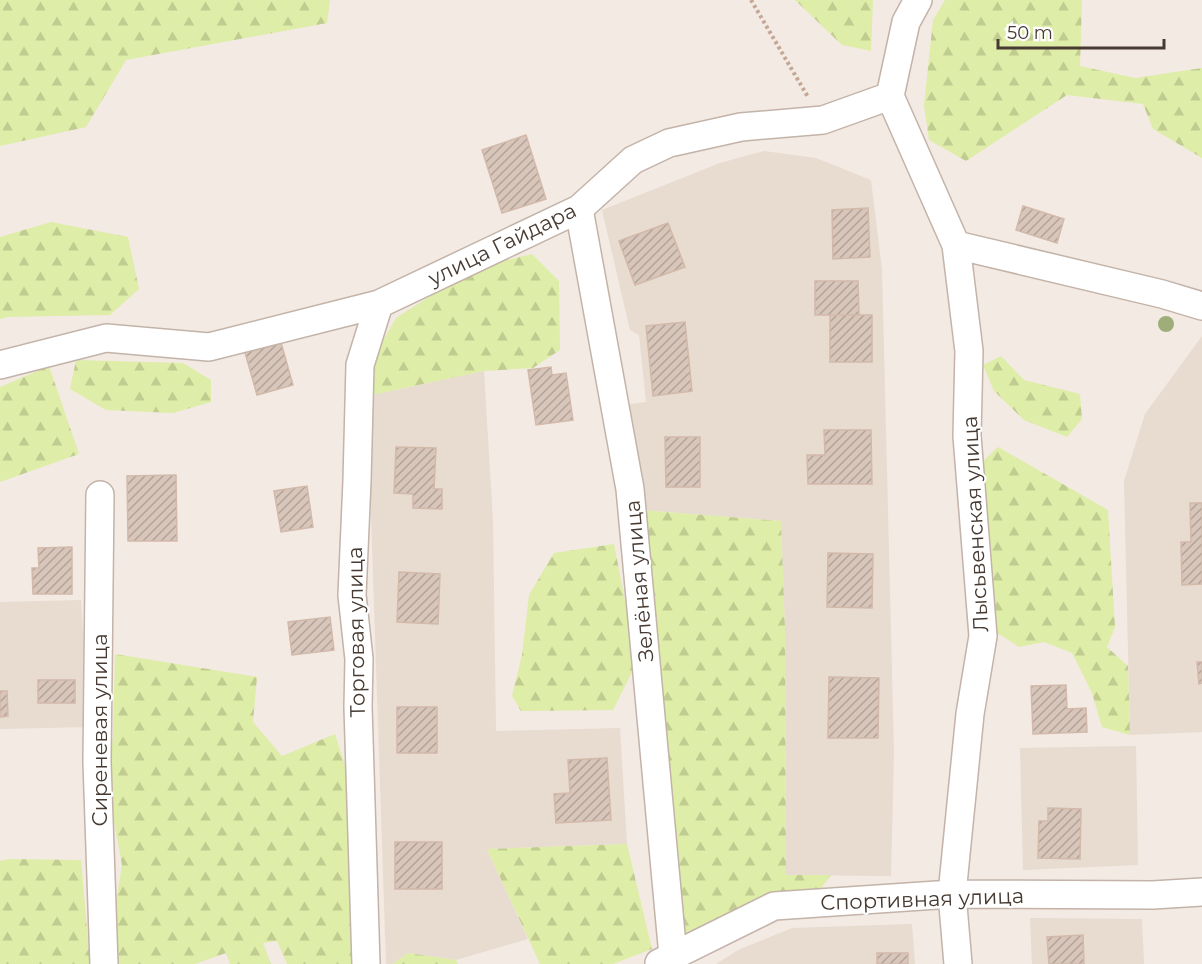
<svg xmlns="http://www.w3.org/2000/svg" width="1202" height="964" font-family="Montserrat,sans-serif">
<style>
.residential{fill:#e8dbd0}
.forest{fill:url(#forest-firs)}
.building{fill:url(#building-hatch);stroke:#d2b9aa;stroke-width:1.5}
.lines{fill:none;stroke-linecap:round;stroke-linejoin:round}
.minor-casing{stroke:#c3b3a8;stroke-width:30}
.path{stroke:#c3a794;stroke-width:4;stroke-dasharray:3 3;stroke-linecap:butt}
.minor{stroke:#fff;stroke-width:27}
.tree{fill:#9eae78}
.labels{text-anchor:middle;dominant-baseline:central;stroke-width:4.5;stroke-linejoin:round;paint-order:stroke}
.street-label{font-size:21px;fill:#463a32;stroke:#fff}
</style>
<defs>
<pattern id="forest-firs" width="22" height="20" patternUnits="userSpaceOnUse" patternTransform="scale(1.5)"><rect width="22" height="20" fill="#deeda7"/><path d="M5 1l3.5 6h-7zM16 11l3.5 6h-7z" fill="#c0cc90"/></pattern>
<pattern id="building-hatch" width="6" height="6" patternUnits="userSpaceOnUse" patternTransform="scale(1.5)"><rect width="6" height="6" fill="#d9c6ba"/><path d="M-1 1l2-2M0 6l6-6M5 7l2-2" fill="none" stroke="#b2a298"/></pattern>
</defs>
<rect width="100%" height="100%" fill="#f3eae3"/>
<!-- residential -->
<path class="residential" d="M 764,151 L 816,158 L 871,180 L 882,270 L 894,753 L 891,876 L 786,875 L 785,629 L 781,521 L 641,510 L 623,405 L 646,402 L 639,335 L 630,330 L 602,210 L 720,163 Z
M 1202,336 L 1202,732 L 1130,735 L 1124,481 L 1145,414 Z
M 484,371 L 493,521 L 496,731 L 620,728 L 627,844 L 487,849 L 528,939 L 456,960 L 408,953 L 392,964 L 386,964 L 367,396 Z
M 81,600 L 89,727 L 0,729 L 0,602 Z
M 1136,746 L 1138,865 L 1023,870 L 1020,748 Z
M 1030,918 L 1142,919 L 1144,964 L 1032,964 Z
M 912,924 L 915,964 L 716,964 L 738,950 L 792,928 Z"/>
<!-- forest -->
<path class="forest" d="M 0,0 L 330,0 L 327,23 L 126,60 L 86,127 L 0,146 Z
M 795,0 L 873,0 L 871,51 L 842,45 Z
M 945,0 L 1082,0 L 1080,66 L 1135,78 L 1202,68 L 1202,158 L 1153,129 L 1143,104 L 1067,95 L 966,161 L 929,140 L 924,105 L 933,20 Z
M 51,222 L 128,237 L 139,289 L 110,315 L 8,317 L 0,319 L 0,237 Z
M 532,254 L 559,281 L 560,350 L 533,368 L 484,371 L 367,396 L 371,362 L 396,318 L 474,268 Z
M 1001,356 L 1024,380 L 1080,394 L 1082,419 L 1067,437 L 1024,420 L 994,391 L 983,365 Z
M 76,360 L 183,363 L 211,380 L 211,402 L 173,413 L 106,410 L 70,389 Z
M 49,366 L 79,454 L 0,482 L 0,387 Z
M 998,447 L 1108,510 L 1115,627 L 1107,647 L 1128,666 L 1130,735 L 1102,727 L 1092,693 L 1072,653 L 1044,642 L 1019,647 L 988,627 L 981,463 Z
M 641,510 L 781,521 L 785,629 L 786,875 L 831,875 L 819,891 L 783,894 L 678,936 Z
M 614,544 L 637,662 L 613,710 L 521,711 L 512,696 L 522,655 L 529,595 L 554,553 Z
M 115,654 L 257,677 L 253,722 L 282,756 L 335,734 L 349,778 L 357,964 L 287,964 L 277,941 L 263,943 L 271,964 L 230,964 L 226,953 L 195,964 L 118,964 L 114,913 L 122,865 L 108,790 L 113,736 Z
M 627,844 L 652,949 L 613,964 L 540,964 L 487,849 Z
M 9,859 L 81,860 L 90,964 L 0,964 L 0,861 Z
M 408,953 L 456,960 L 458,964 L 392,964 Z"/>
<!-- building -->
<path class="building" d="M 526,135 L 546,199 L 502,213 L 482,150 Z
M 1023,206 L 1064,219 L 1057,243 L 1016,230 Z
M 868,208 L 870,257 L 833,259 L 832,210 Z
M 668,223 L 685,267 L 635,285 L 619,241 Z
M 815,281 L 858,281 L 859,315 L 815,315 Z
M 830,315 L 872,315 L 872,362 L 830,362 Z
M 685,322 L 692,391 L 653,396 L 646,326 Z
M 280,339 L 293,385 L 257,395 L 244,349 Z
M 551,367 L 552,375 L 566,373 L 573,420 L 536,425 L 528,370 Z
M 824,430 L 871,430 L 872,484 L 808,484 L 807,455 L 825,455 Z
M 665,437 L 700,437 L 700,487 L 666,487 Z
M 396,447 L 436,448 L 434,489 L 442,489 L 442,509 L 413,508 L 413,494 L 394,493 Z
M 176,475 L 177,541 L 128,541 L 127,476 Z
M 307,486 L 313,527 L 281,532 L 274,491 Z
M 1190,503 L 1202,503 L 1202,584 L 1182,585 L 1181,542 L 1191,542 Z
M 72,547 L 72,594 L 33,594 L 32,568 L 39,568 L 38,548 Z
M 828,553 L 873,554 L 872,608 L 827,607 Z
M 399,572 L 440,574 L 438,624 L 397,622 Z
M 330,617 L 334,650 L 292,655 L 288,622 Z
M 1197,662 L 1202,662 L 1202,683 L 1199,684 Z
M 829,677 L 879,678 L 878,738 L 828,738 Z
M 38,680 L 75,680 L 75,703 L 38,703 Z
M 1066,685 L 1067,709 L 1086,708 L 1087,732 L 1033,734 L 1031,686 Z
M 0,691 L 7,691 L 8,716 L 0,717 Z
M 397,707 L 437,707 L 437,753 L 397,753 Z
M 607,758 L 611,820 L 556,823 L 554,794 L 570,793 L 568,760 Z
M 1048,808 L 1081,809 L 1080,859 L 1038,858 L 1039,821 L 1048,821 Z
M 395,842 L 442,842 L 442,889 L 395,889 Z
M 1083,935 L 1084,964 L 1049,964 L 1047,937 Z
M 877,953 L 908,953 L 908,964 L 877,964 Z"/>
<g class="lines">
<!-- minor casing -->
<g class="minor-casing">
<path id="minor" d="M 890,96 L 956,245 L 969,351 L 967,436 L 983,636 L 970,714 L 952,894 L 958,964
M 579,209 L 630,489 L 673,956
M 956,245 L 1162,294 L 1202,306
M 0,365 L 106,338 L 209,347 L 379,304 L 579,209 L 633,160 L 669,143 L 741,127 L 823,120 L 890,96 L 906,22 L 918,0
M 100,495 L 97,762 L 104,964
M 659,963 L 774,906 L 952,894 L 1153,895 L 1202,892
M 366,964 L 358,707 L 359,659 L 352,595 L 357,481 L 360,365 L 379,304"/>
</g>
<!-- path -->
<path class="path" d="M 751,0 L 808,97"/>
<!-- minor -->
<use href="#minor" class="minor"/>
</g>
<!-- trees -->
<circle class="tree" cx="1166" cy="324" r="8"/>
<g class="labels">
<!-- street labels -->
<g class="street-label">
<text transform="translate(502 244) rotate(-26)">улица Гайдара</text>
<text transform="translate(975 524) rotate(-93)">Лысьвенская улица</text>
<text transform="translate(639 581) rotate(-95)">Зелёная улица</text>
<text transform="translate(356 632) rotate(-91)">Торговая улица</text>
<text transform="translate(99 730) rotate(-90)">Сиреневая улица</text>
<text transform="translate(922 899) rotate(-2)">Спортивная улица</text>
</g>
</g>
<!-- scale -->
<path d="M998 39v9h166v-9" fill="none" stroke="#463a32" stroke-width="3"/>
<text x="1007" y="39" font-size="18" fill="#463a32" stroke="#ffffff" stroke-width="4.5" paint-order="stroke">50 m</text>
</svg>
